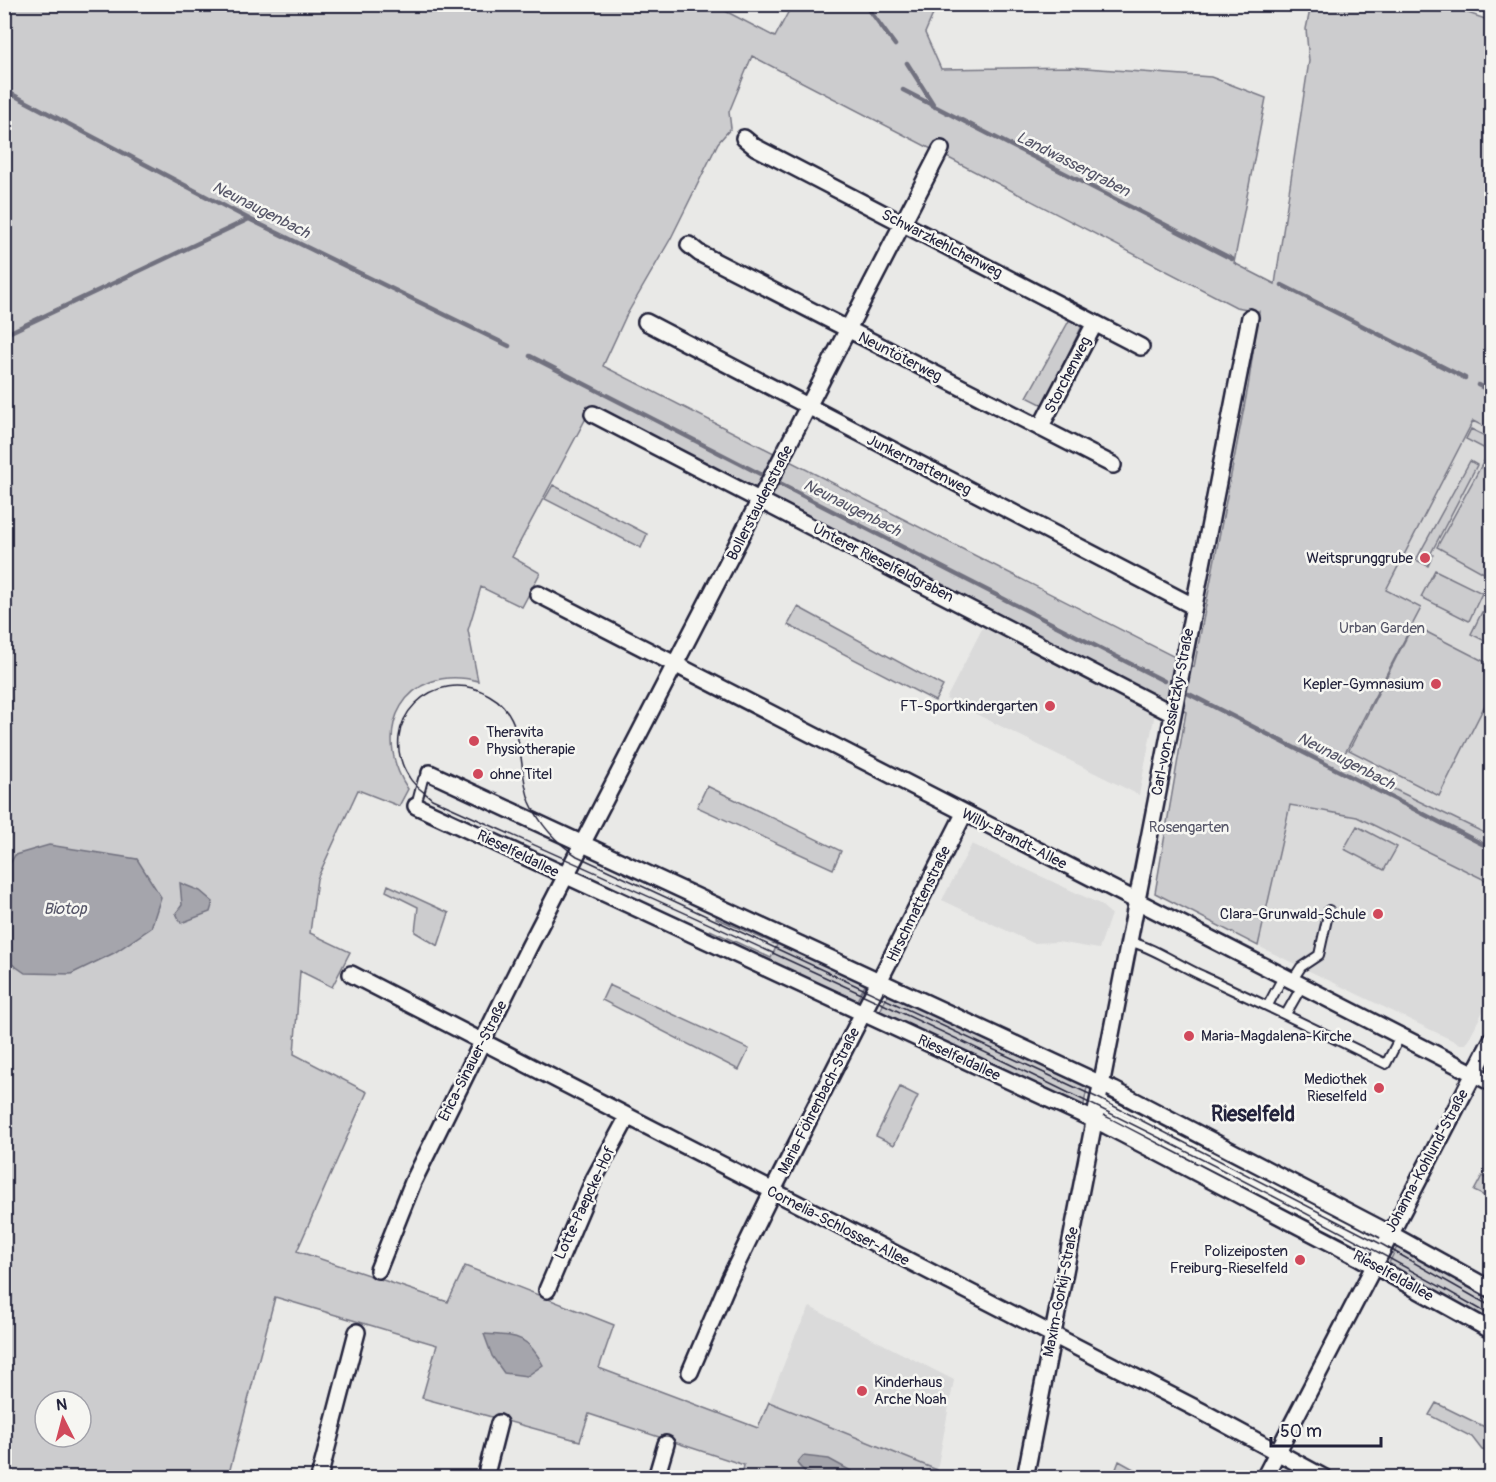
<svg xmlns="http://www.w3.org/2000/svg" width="1496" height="1482" font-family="Pangolin,sans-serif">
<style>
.built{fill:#dadada}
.green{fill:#ccccce;stroke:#777784;stroke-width:1.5;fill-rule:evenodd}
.water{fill:#a5a5ac;stroke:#71717f;stroke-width:1.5}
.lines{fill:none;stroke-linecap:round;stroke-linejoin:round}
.stream{stroke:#71717f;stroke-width:4.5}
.lane-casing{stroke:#22223b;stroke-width:12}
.street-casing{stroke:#22223b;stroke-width:20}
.lane{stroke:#f6f6f2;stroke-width:8}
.street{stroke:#f6f6f2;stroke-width:15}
.tram{stroke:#22223b;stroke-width:1.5}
.poi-dot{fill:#d1495b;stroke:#f6f6f2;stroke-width:2}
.labels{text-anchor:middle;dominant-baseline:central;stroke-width:5;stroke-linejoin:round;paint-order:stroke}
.street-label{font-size:15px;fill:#22223b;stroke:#f6f6f2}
.poi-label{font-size:15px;fill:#22223b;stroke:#f6f6f2;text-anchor:end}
.park-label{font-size:15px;fill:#555567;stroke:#f6f6f2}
.water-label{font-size:16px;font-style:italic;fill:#565668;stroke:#f6f6f2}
.district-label{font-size:21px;font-weight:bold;fill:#22223b;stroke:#f6f6f2}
</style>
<rect width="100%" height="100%" fill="#e9e9e7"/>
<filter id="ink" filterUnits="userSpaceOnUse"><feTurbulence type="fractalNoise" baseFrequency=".0167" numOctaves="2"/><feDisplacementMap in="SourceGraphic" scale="12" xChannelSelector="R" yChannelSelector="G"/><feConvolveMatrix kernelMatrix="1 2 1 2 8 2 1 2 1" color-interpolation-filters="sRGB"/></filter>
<g filter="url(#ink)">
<!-- built -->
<path class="built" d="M 1473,421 L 1492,430 L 1491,836 L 1375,780 L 1342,759 L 1420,609 L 1386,591 Z
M 983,627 L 1155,713 L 1139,795 L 946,699 Z
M 1290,805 L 1357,817 L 1491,883 L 1491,996 L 1466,1044 L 1460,1044 L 1258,946 Z
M 972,844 L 1100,904 L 1111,914 L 1099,949 L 1058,942 L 1033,943 L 942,900 Z
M 810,1307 L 954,1380 L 937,1470 L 769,1402 L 795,1336 Z"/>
<!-- green -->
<path class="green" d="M 712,4 L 775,37 L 792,5 L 937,5 L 925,33 L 941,69 L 1072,67 L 1211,77 L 1266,98 L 1234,263 L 1275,284 L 1309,61 L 1306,29 L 1311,5 L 1445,5 L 1491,21 L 1491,430 L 1473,421 L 1386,590 L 1421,608 L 1342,759 L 1375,780 L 1491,836 L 1491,883 L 1357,817 L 1290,805 L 1258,946 L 1155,893 L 1186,712 L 593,405 L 512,557 L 540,573 L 522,607 L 481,587 L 468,630 L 478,681 C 405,662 369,731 408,789 L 399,806 L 358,790 L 317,879 L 310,933 L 350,952 L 332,987 L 300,971 L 294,1054 L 367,1092 L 297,1251 L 448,1302 L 465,1266 L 614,1325 L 599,1368 L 758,1428 L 769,1402 L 937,1470 L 935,1477 L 742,1477 L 744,1465 L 589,1414 L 580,1441 L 422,1398 L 437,1345 L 275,1297 L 228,1477 L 5,1478 L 5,5 ZM 752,56 L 1236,307 L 1259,311 L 1248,387 L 1194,667 L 603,366 L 626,316 L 671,238 L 718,143 L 731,128 L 729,112 ZM 45,1401 L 81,1401 L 81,1437 L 45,1437 Z
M 1070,319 L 1079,324 L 1081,328 L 1043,405 L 1027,397 Z
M 1471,429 L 1491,439 L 1491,452 L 1466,439 Z
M 1485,459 L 1491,462 L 1491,577 L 1437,547 Z
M 1470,461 L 1477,465 L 1431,553 L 1433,555 L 1428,566 L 1416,560 Z
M 553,485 L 647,534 L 641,548 L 545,499 Z
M 1435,570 L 1482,593 L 1469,621 L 1421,597 Z
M 798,607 L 943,686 L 935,701 L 788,625 Z
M 1482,612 L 1491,616 L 1491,644 L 1471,634 Z
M 1413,625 L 1491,665 L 1491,693 L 1439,796 L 1349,750 Z
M 707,786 L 841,851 L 833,869 L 697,807 Z
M 1357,826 L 1397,847 L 1384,870 L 1344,849 Z
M 388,885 L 449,913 L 438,946 L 415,932 L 418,907 L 386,891 Z
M 718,911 L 867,981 L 855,1004 L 707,936 L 710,930 L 771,958 L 777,945 L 716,918 Z
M 609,985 L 749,1049 L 739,1070 L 602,1000 Z
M 890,991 L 1088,1082 L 1083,1110 L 878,1015 Z
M 900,1087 L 918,1096 L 894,1145 L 876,1136 Z
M 1482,1176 L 1491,1182 L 1491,1199 L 1474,1191 Z
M 1399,1243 L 1491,1296 L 1491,1326 L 1387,1267 Z
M 1436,1403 L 1491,1430 L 1491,1452 L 1482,1450 L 1472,1437 L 1429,1415 Z
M 1119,1461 L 1148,1477 L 1113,1477 Z"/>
<!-- water -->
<path class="water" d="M 49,845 L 137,859 L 161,897 L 151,928 L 114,953 L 71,974 L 25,973 L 5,959 L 5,872 L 15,855 Z
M 180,883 L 200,891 L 213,902 L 210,912 L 181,923 L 176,913 L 182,905 Z
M 484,1334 C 516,1336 527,1334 543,1365 L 527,1376 L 504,1373 L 492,1356 Z
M 803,1456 L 829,1459 L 862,1477 C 844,1478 808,1482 797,1463 Z"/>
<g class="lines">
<!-- stream -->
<path class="stream" d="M 865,4 L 895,45
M 907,63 L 935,107
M 4,90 L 249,219 L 509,346
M 903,90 L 1232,259
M 1282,285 L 1465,378
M 4,335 L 249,219
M 530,356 L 1164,681
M 1478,385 L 1492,392
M 1189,694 L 1492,849"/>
<!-- lane casing -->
<g class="lane-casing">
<path id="lane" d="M 416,806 L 423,779 L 430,773
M 1128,941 C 1155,948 1178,965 1203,976 C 1265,1005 1326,1034 1386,1064 L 1400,1037
M 1292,981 L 1301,967 L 1319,955 L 1329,910
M 1268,1005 L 1283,977
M 1286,1014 L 1302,986
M 1098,1098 L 1383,1245
M 1096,1106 L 1380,1252"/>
</g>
<!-- street casing -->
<g class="street-casing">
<path id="street" d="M 744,138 L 755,147 L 1141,347
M 689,245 L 699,253 L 1113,465
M 646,322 L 1193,606
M 593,414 L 1173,714
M 1040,428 L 1095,323
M 538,594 L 1492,1083
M 430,773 L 1114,1090 L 1389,1233 L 1492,1290
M 416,806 L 1107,1126 L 1360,1258 L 1492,1331
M 351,974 L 1201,1411 L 1325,1478
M 378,1270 L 413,1182 L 529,947 L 941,149
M 547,1290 L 594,1179 L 627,1118
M 690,1372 L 730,1278 L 772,1192 L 964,814
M 319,1478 L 357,1332
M 485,1478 L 499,1423
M 656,1478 L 666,1444
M 1025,1478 L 1250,317
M 1264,1478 L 1492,1039"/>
</g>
<!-- lane -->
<use href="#lane" class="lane"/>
<!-- street -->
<use href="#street" class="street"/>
<!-- tram -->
<path class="tram" d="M 1492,1307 L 1383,1245 L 1098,1098 L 577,856 C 557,843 540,825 530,802 C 516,766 528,716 489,695 C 434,663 374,723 409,777 C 414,786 424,792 432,799 C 790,960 1151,1120 1492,1316"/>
</g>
</g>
<!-- markers -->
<g class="poi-dot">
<circle cx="1425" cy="558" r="6"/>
<circle cx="1436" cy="684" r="6"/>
<circle cx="1050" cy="706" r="6"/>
<circle cx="474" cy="741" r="6"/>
<circle cx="478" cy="774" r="6"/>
<circle cx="1378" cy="914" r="6"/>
<circle cx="1189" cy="1036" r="6"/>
<circle cx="1379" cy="1088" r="6"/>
<circle cx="1300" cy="1260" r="6"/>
<circle cx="862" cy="1391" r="6"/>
</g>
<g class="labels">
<!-- street labels -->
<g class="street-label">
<text transform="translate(942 244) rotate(27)">Schwarzkehlchenweg</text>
<text transform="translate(900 357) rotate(27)">Neuntöterweg</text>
<text transform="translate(1068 375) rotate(-63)">Storchenweg</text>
<text transform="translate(919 465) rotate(27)">Junkermattenweg</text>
<text transform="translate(760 503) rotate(-63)">Bollerstaudenstraße</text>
<text transform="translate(883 563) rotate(27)">Unterer Rieselfeldgraben</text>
<text transform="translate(1173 712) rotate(-79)">Carl-von-Ossietzky-Straße</text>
<text transform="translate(1014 839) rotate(27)">Willy-Brandt-Allee</text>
<text transform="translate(518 854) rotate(26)">Rieselfeldallee</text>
<text transform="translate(919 904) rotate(-64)">Hirschmattenstraße</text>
<text transform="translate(959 1058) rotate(25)">Rieselfeldallee</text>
<text transform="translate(473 1061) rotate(-63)">Erica-Sinauer-Straße</text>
<text transform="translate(819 1101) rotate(-63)">Maria-Föhrenbach-Straße</text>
<text transform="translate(1427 1161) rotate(-62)">Johanna-Kohlund-Straße</text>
<text transform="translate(585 1203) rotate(-65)">Lotte-Paepcke-Hof</text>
<text transform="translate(838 1226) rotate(27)">Cornelia-Schlosser-Allee</text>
<text transform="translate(1393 1276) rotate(29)">Rieselfeldallee</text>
<text transform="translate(1061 1292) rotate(-79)">Maxim-Gorkij-Straße</text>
</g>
<!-- poi labels -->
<g class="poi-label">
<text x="1413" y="558">Weitsprunggrube</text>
<text x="1424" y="684">Kepler-Gymnasium</text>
<text x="1038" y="706">FT-Sportkindergarten</text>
<text x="486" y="732" text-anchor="start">Theravita<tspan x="486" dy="17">Physiotherapie</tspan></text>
<text x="490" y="774" text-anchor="start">ohne Titel</text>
<text x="1366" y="914">Clara-Grunwald-Schule</text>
<text x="1201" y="1036" text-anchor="start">Maria-Magdalena-Kirche</text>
<text x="1367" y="1079">Mediothek<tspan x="1367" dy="17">Rieselfeld</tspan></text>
<text x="1288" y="1251">Polizeiposten<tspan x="1288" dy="17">Freiburg-Rieselfeld</tspan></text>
<text x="874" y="1382" text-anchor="start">Kinderhaus<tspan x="874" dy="17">Arche Noah</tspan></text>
</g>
<!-- park labels -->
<g class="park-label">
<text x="1382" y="628">Urban Garden</text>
<text x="1189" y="827">Rosengarten</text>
</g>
<!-- water labels -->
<g class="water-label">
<text transform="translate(1073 164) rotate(27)">Landwassergraben</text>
<text transform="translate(261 210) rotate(27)">Neunaugenbach</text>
<text transform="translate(852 508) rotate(27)">Neunaugenbach</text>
<text transform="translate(1346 761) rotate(27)">Neunaugenbach</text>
<text x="65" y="909">Biotop</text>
</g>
<!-- district labels -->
<g class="district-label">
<text x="1253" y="1114">Rieselfeld</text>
</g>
</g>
<!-- margin -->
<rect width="1496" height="1482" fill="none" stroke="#f6f6f2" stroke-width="24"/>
<rect x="12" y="12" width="1472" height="1458" fill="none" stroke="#22223b" stroke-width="2" filter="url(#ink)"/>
<!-- north arrow -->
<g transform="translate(63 1419) rotate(354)"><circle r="28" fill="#f6f6f2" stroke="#a1a1a9" stroke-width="1.5"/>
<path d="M0-4.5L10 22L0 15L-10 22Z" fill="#d1495b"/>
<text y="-9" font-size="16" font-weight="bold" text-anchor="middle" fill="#22223b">N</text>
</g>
<!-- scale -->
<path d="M1271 1437v9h110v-9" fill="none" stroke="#22223b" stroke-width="3"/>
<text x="1280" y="1437" font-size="18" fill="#22223b" stroke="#f6f6f2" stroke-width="4.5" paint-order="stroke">50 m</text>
</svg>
